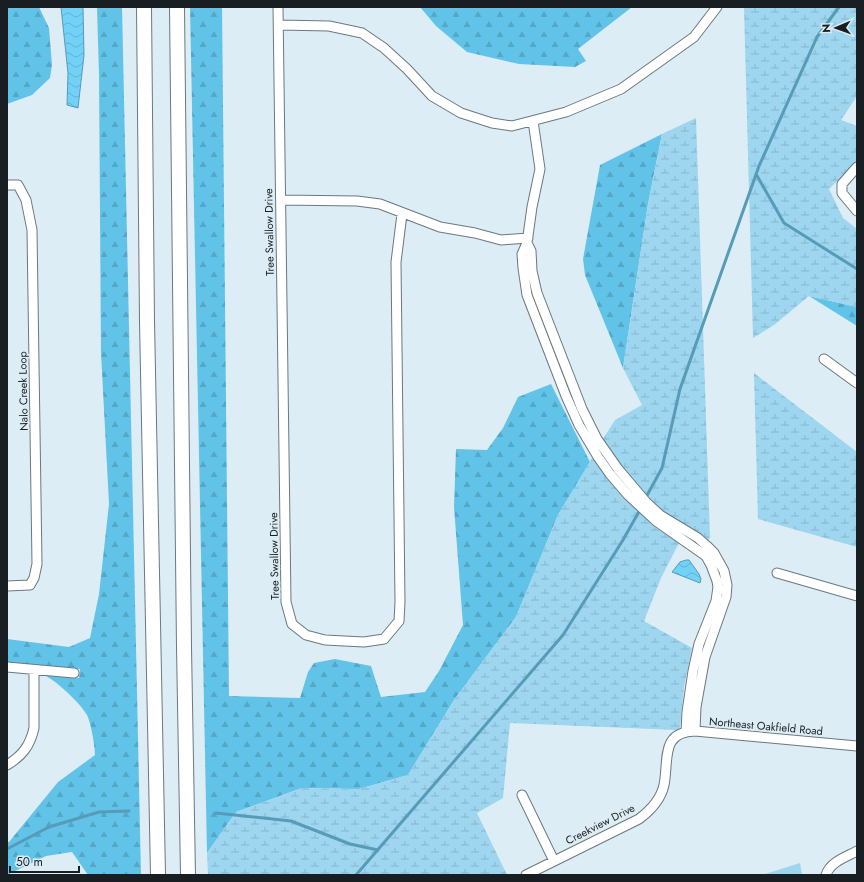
<svg xmlns="http://www.w3.org/2000/svg" width="864" height="882" font-family="Jost,sans-serif">
<style>
.grass{fill:#9dd6ee}
.forest{fill:url(#forest-firs)}
.wetland{fill:url(#wetland-marsh)}
.water{fill:url(#water-waves);stroke:#569bb7}
.lines{fill:none;stroke-linecap:round;stroke-linejoin:round}
.stream{stroke:#569bb7;stroke-width:3}
.minor-casing{stroke:#6a797f;stroke-width:11}
.highway-casing{stroke:#6a797f;stroke-width:16}
.minor{stroke:#fff;stroke-width:9}
.highway{stroke:#fff;stroke-width:14}
.labels{text-anchor:middle;dominant-baseline:central;stroke-width:3.5;stroke-linejoin:round;paint-order:stroke}
.street-label{font-size:11px;fill:#181e21;stroke:#ddedf5}
</style>
<defs>
<pattern id="forest-firs" width="22" height="20" patternUnits="userSpaceOnUse"><rect width="22" height="20" fill="#62c3e8"/><path d="M5 1l3.5 6h-7zM16 11l3.5 6h-7z" fill="#54a7c7"/></pattern>
<pattern id="wetland-marsh" width="20" height="14" patternUnits="userSpaceOnUse"><rect width="20" height="14" fill="#9dd6ee"/><path d="M1 5h8M5 5V1M11 12h8M15 12V8" fill="none" stroke="#86b7cc"/></pattern>
<pattern id="water-waves" width="16" height="10" patternUnits="userSpaceOnUse"><rect width="16" height="10" fill="#71d1f7"/><path d="M0 5q4-4 8 0t8 0" fill="none" stroke="#61b3d3"/></pattern>
</defs>
<rect width="100%" height="100%" fill="#ddedf5"/>
<!-- grass -->
<path class="grass" d="M 800,863 L 802,875 L 762,875 Z"/>
<!-- forest -->
<path class="forest" d="M 7,7 L 39,7 L 49,28 L 52,65 L 50,78 L 32,95 L 7,104 Z
M 97,7 L 122,7 L 141,875 L 88,875 L 72,852 L 46,856 L 7,875 L 7,842 L 9,842 L 58,782 L 95,755 C 95,746 91,723 87,715 C 80,703 57,681 44,675 L 79,678 L 80,669 L 7,662 L 7,639 L 69,647 L 90,638 L 99,594 L 109,504 L 101,353 L 99,75 Z
M 190,7 L 222,7 L 229,696 L 300,698 L 308,672 L 314,663 L 335,659 L 371,666 L 381,697 L 425,692 L 439,671 L 463,625 L 454,507 L 456,449 L 487,450 L 503,428 L 518,397 L 551,384 L 590,462 L 558,515 L 516,617 L 454,700 L 408,775 L 359,789 L 302,788 L 236,812 L 207,853 Z
M 420,7 L 632,7 L 578,49 L 586,61 L 575,67 L 519,64 L 467,52 L 436,26 Z
M 662,134 L 648,204 L 623,368 L 585,275 L 583,259 L 600,165 Z
M 809,296 L 857,307 L 857,326 Z"/>
<!-- wetland -->
<path class="wetland" d="M 744,7 L 857,7 L 857,96 L 841,120 L 857,126 L 857,162 L 829,189 L 843,218 L 857,229 L 857,307 L 809,296 L 774,325 L 753,338 Z
M 696,118 L 710,538 L 708,540 C 694,529 678,523 664,512 C 640,493 619,465 603,439 L 615,420 L 642,405 L 623,368 L 648,204 L 662,134 Z
M 754,373 L 857,452 L 857,547 L 758,519 Z
M 592,458 C 608,482 629,502 649,522 C 657,530 669,536 679,543 L 661,578 L 644,621 L 692,648 L 684,687 L 680,728 L 676,730 L 510,723 L 503,798 L 477,813 L 507,875 L 208,875 L 207,853 L 236,812 L 302,788 L 359,789 L 408,775 L 454,700 L 516,617 L 558,515 Z"/>
<!-- water -->
<path class="water" d="M 61,7 L 83,7 L 84,55 L 78,108 L 67,105 L 68,73 Z
M 686,560 L 689,560 L 699,574 L 701,579 L 700,583 L 672,572 L 680,562 Z"/>
<g class="lines">
<!-- stream -->
<path class="stream" d="M 756,174 L 784,223 L 857,269
M 645,499 L 662,468 L 680,389 L 759,166 L 817,37 L 839,7
M 216,813 L 291,821 L 350,844 L 378,850
M 7,849 L 49,827 L 99,812 L 129,811
M 356,875 L 563,635 L 623,540 L 641,508"/>
<!-- minor casing -->
<g class="minor-casing">
<path id="minor" d="M 278,7 L 286,602 L 292,624 L 306,635 L 325,640 L 364,642 L 384,639 L 399,621 L 400,602 L 396,262 L 402,214
M 279,25 L 329,26 L 362,33 L 384,48 L 407,69 L 432,96 L 461,113 L 492,123 L 512,126 L 566,112 L 621,89 L 694,37 L 717,7
M 533,121 L 540,169 L 532,207 L 527,243 L 522,254 L 523,268 L 527,295 L 566,396 L 579,425 L 598,457 L 610,474 L 628,495 L 656,521 L 706,556 L 711,565 L 717,581 L 718,587 L 716,601 L 699,644 L 693,671 L 687,712 L 686,732
M 857,167 L 842,184 L 842,193 L 857,211
M 7,185 L 18,185 L 26,200 L 32,230 L 37,564 L 34,578 L 30,585 L 7,586
M 281,200 L 357,201 L 380,204 L 440,227 L 475,233 L 501,240 L 528,238
M 527,243 L 531,251 L 532,271 L 537,293 L 582,409 L 597,439 L 618,469 L 646,502 L 660,515 L 698,538 L 707,546 L 714,553 L 724,571 L 727,585 L 726,597 L 705,657 L 696,707 L 695,731
M 824,359 L 857,383
M 777,573 L 857,596
M 7,667 L 74,673
M 7,765 C 22,756 30,746 34,728 L 34,670
M 522,795 L 554,861
M 526,875 L 639,819 C 651,810 661,799 664,785 C 669,760 660,732 695,731 L 857,746
M 826,875 C 830,862 846,857 857,851"/>
</g>
<!-- highway casing -->
<g class="highway-casing">
<path id="highway" d="M 144,7 L 147,321 L 158,875
M 177,7 L 184,647 L 188,875"/>
</g>
<!-- minor -->
<use href="#minor" class="minor"/>
<!-- highway -->
<use href="#highway" class="highway"/>
</g>
<g class="labels">
<!-- street labels -->
<g class="street-label">
<text transform="translate(269 232) rotate(-91)">Tree Swallow Drive</text>
<text transform="translate(23 391) rotate(-91)">Nalo Creek Loop</text>
<text transform="translate(274 556) rotate(-91)">Tree Swallow Drive</text>
<text transform="translate(766 726) rotate(5)">Northeast Oakfield Road</text>
<text transform="translate(600 824) rotate(-27)">Creekview Drive</text>
</g>
</g>
<!-- border -->
<rect width="864" height="882" fill="none" stroke="#181e21" stroke-width="16"/>
<!-- north arrow -->
<g transform="translate(836 28) rotate(268)" stroke="#ddedf5" stroke-width="3" paint-order="stroke">
<path d="M0-3L7 15L0 10L-7 15Z" fill="#181e21"/>
<text y="-6" font-size="11" font-weight="bold" text-anchor="middle" fill="#181e21">N</text>
</g>
<!-- scale -->
<path d="M10 866v6h69v-6" fill="none" stroke="#181e21" stroke-width="2"/>
<text x="16" y="866" font-size="12" fill="#181e21" stroke="#ddedf5" stroke-width="3" paint-order="stroke">50 m</text>
</svg>
